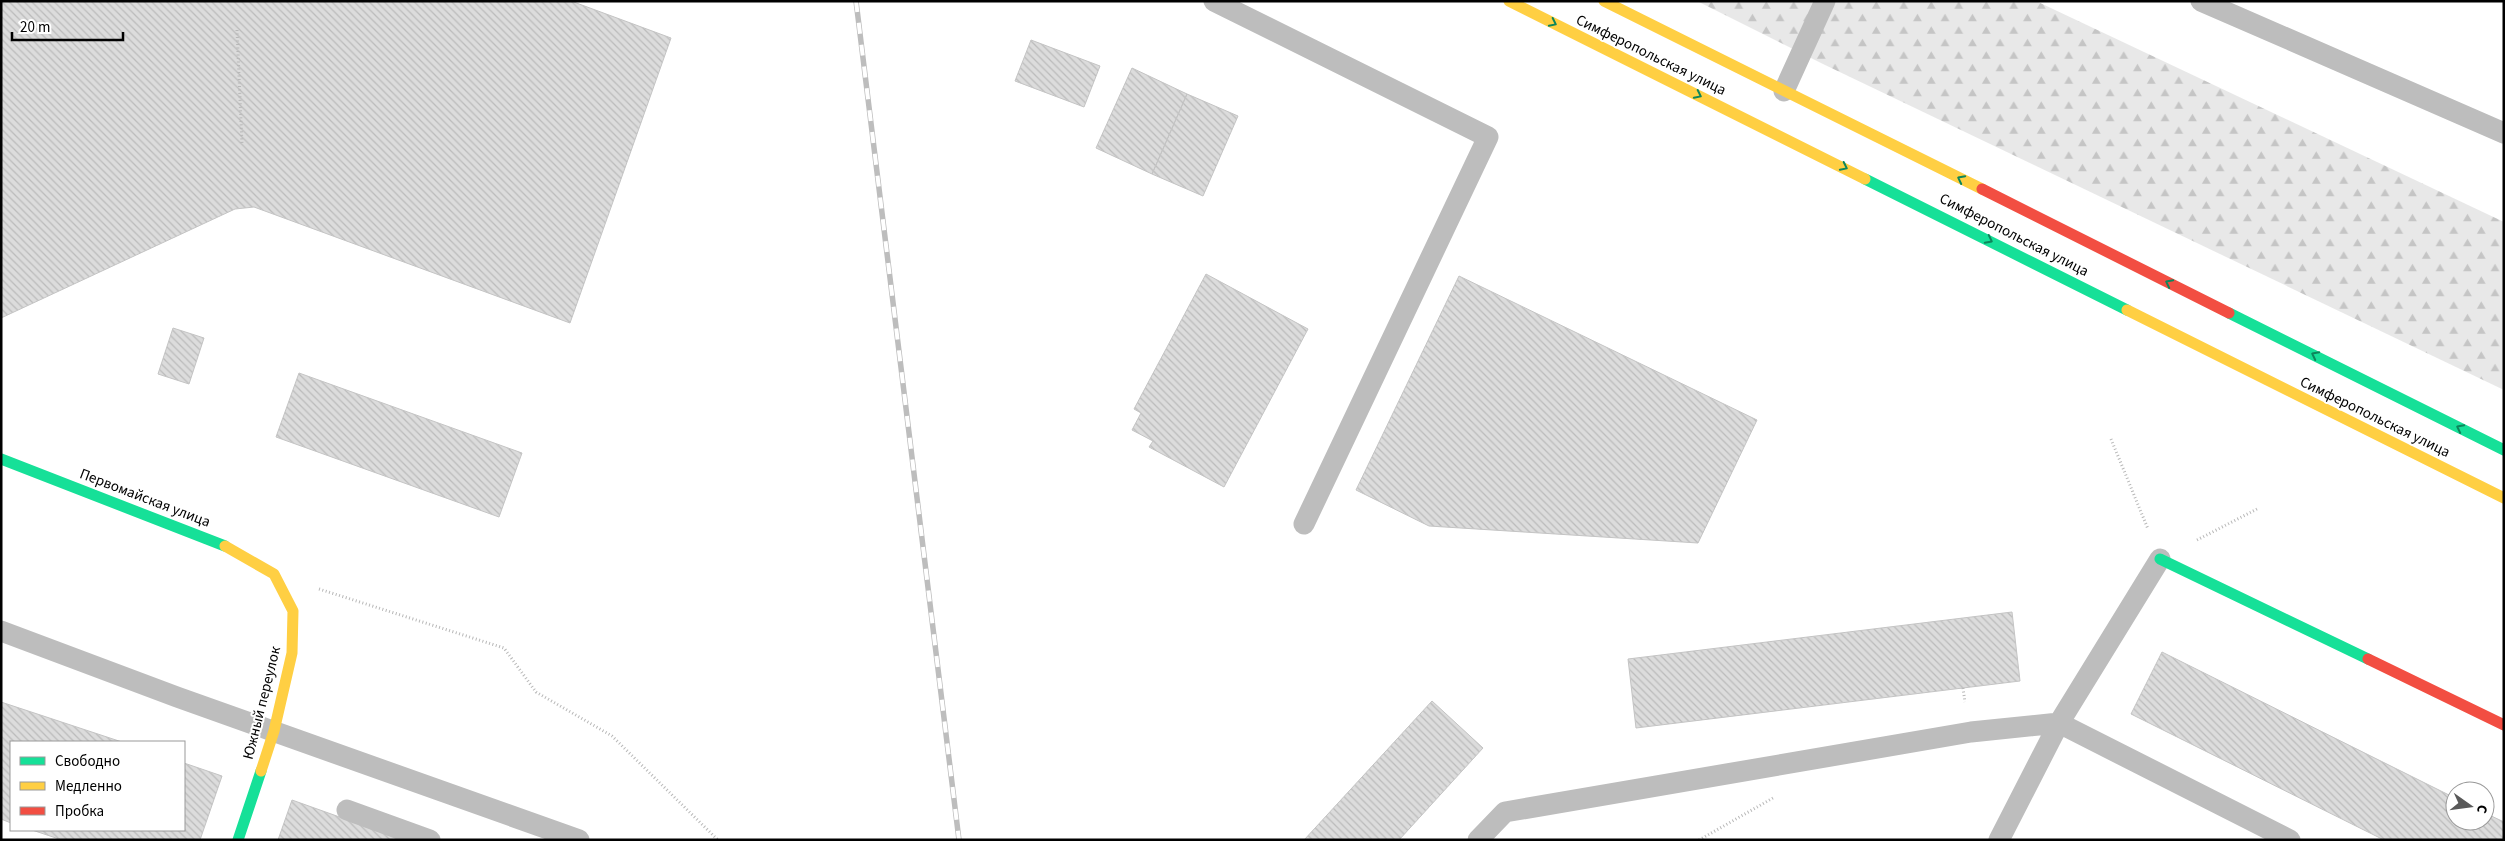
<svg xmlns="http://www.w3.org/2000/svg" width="2505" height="841" font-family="'Source Sans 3',sans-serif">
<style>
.forest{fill:url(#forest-firs)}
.building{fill:url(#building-back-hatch);stroke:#c4c4c4}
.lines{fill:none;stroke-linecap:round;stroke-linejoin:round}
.path{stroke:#b8b8b8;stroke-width:3;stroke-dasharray:1 2.5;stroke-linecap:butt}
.lane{stroke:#bdbdbd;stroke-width:21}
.fast{stroke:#16e098;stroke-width:11}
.slow{stroke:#ffcf43;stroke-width:11}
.jam{stroke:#f24e42;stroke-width:11}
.rail-casing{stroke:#bdbdbd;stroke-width:5.5}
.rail{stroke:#fff;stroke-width:4;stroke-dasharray:11;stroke-linecap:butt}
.oneway{stroke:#0d865b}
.labels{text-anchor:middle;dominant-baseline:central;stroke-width:4;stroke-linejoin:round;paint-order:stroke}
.street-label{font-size:15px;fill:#000;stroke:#fff}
</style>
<defs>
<pattern id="forest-firs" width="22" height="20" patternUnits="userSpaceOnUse" patternTransform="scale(1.25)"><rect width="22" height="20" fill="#e8e8e8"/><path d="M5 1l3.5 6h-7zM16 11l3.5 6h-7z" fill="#c5c5c5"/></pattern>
<pattern id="building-back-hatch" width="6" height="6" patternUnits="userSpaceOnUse" patternTransform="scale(1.25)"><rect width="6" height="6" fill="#dcdcdc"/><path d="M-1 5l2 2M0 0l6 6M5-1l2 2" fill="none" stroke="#bbb"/></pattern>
</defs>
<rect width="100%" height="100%" fill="#fff"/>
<!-- forest -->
<path class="forest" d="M 1697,1 L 2036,1 L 2504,222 L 2504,390 L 1823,64 Z"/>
<!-- building -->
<path class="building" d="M 1,1 L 571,1 L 671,38 L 570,323 L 254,207 L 235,209 L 1,318 Z
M 1031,40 L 1100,66 L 1084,107 L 1015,81 Z
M 1132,68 L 1187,94 L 1152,174 L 1096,148 Z
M 1187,94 L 1238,116 L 1203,196 L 1152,174 Z
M 1206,274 L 1308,329 L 1224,487 L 1149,447 L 1153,441 L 1132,430 L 1141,413 L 1134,409 Z
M 1459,276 L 1757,420 L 1698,543 L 1429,526 L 1356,490 Z
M 173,328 L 204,338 L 189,384 L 158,374 Z
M 299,373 L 522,453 L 499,517 L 276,437 Z
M 2012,612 L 2020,681 L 1636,728 L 1628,659 Z
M 2162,652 L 2455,798 L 2455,821 L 2485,821 L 2485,813 L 2504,822 L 2504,840 L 2384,840 L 2131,714 Z
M 1432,701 L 1483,748 L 1399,840 L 1304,840 Z
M 1,702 L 122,742 L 11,742 L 11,823 L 1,819 Z
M 184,763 L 222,776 L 200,840 L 62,840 L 32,830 L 184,830 Z
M 292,800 L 404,840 L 278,840 Z"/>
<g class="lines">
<!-- path -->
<path class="path" d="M 237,30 L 242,144
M 2111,439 L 2148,529
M 2197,540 L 2257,509
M 319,589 L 504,648 L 536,692 L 612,736 L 718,840
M 1963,688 L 1965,702
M 1699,840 L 1773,798"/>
<!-- lane -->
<path class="lane" d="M 1214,1 L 1488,137 L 1304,524
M 2201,1 L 2504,133
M 1784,91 L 1825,1
M 1,631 L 177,697 L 579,840
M 347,810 L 430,840
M 1478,840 L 1505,812 L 1971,732 L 2059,723 L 2290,840
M 1999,840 L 2059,723 L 2160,559"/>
<!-- fast -->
<path class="fast" d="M 1865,179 L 2127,310
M 2229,313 L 2504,450
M 1,459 L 225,546
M 2160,559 L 2368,659
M 238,840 L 261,771"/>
<!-- slow -->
<path class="slow" d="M 1509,1 L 1865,179
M 1604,1 L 1982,189
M 2127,310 L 2504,498
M 225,546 L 274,574 L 293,611 L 292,653 L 274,731 L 261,771"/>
<!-- jam -->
<path class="jam" d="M 1982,189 L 2229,313
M 2368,659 L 2504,725"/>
<!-- rail casing -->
<g class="rail-casing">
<path id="rail" d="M 856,1 L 959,840"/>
</g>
<!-- rail -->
<use href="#rail" class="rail"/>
</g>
<!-- one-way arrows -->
<defs><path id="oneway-chevron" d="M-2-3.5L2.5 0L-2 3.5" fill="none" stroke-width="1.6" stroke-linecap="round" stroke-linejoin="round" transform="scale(1.25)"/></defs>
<g class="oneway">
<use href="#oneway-chevron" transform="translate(1553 23) rotate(26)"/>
<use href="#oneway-chevron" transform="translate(1698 95) rotate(26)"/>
<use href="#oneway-chevron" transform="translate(1844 167) rotate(26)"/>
<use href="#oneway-chevron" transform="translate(1961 179) rotate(-153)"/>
<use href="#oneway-chevron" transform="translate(1989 240) rotate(27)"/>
<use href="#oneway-chevron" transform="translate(2169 283) rotate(-153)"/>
<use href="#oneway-chevron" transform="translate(2315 355) rotate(-153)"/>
<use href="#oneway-chevron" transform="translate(2460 428) rotate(-153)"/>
</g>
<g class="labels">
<!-- street labels -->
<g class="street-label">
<text transform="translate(1651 55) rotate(26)">Симферопольская улица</text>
<text transform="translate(2014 235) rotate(27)">Симферопольская улица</text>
<text transform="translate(2375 417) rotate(26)">Симферопольская улица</text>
<text transform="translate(145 498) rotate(21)">Первомайская улица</text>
<text transform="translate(262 703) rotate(-76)">Южный переулок</text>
</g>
</g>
<!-- border -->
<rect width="2505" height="841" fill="none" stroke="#000000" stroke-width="5"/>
<!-- legend -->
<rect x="10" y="741" width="175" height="90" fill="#ffffff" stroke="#999999"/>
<rect x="20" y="757" width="25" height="8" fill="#16e098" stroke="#999999"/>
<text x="55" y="766" font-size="15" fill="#000000">Свободно</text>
<rect x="20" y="782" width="25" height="8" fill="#ffcf43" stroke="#999999"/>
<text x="55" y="791" font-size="15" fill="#000000">Медленно</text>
<rect x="20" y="807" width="25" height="8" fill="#f24e42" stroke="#999999"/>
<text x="55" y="816" font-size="15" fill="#000000">Пробка</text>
<!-- north arrow -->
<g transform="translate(2470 806) rotate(104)"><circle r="24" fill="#ffffff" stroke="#999999"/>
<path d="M0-4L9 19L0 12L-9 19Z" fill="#595959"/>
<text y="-8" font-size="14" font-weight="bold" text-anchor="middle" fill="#000000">С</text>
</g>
<!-- scale -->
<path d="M12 32v8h111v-8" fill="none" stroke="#000000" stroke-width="2.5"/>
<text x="20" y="32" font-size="15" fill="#000000" stroke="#ffffff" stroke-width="4" paint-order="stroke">20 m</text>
</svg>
